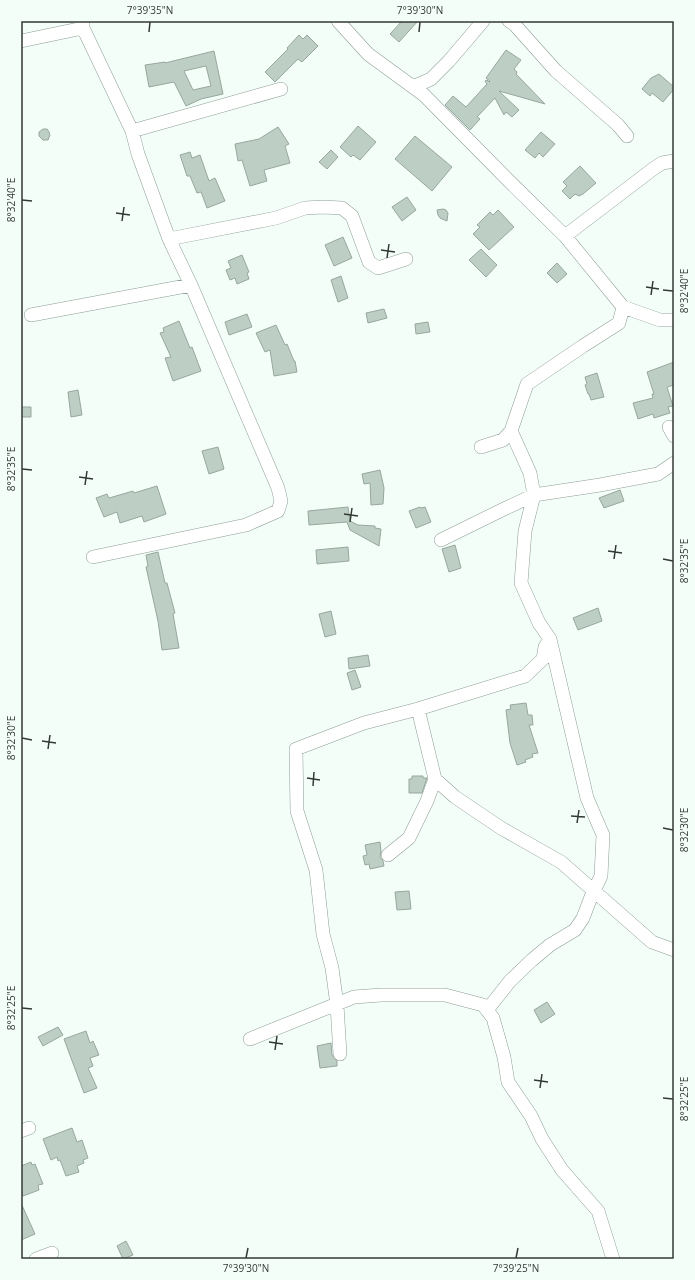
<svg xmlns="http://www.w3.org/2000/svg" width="695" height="1280" font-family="'Open Sans',sans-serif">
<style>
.building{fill:#bdcec5;stroke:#97a79f;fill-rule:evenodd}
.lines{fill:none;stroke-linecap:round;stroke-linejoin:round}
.minor-casing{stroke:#8d9d94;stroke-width:14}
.minor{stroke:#fff;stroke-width:13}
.ticks{fill:none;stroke:#333a36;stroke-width:1.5}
.neatline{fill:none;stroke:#333a36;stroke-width:1.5}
.ticks-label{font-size:10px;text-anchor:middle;fill:#333a36}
</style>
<rect width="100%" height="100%" fill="#f4fef9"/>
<!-- building -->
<path class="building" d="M 402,21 L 418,21 L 399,42 L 390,34 Z
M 299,35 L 303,39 L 307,35 L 318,46 L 302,62 L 298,59 L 275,82 L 265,72 L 288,49 L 287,48 Z
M 506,50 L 521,60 L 514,69 L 517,72 L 516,74 L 545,104 L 499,91 L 519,110 L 512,117 L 506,112 L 504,115 L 495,98 L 477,117 L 480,119 L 470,130 L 445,105 L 453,96 L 466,107 L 487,84 L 485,81 L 487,80 L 489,82 L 490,81 L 486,78 Z
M 214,51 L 223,94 L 201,99 L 186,106 L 174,82 L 149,87 L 145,65 L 165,62 L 165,63 ZM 206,66 L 211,86 L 193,90 L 184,71 Z
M 659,74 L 674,87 L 674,89 L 663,102 L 652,93 L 650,96 L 642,89 L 651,78 Z
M 358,126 L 376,142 L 360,160 L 353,155 L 351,157 L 340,147 Z
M 278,127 L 289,144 L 285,146 L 290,163 L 264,170 L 267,181 L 250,186 L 242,160 L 238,161 L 235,144 L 259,139 Z
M 43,129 L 47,129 L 49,132 L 50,135 L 48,140 L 43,140 L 39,136 L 39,132 Z
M 541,132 L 555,144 L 543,157 L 539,153 L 535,158 L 525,150 Z
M 415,136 L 452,167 L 432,191 L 395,159 Z
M 331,150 L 338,157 L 327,169 L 319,162 Z
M 190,152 L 192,158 L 200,155 L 209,181 L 215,178 L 225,201 L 207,208 L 201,192 L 197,193 L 190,176 L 187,176 L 180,155 Z
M 580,166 L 596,183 L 583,194 L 579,196 L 575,194 L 570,199 L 562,191 L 567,186 L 563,182 Z
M 407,197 L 416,210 L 402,221 L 392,207 Z
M 443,209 L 446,210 L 448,213 L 447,221 L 440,218 L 438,215 L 437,210 Z
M 498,210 L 514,227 L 489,250 L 473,234 L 480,227 L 477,225 L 490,212 L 493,215 Z
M 343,237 L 352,258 L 334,266 L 325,245 Z
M 481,249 L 497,265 L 486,277 L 469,260 Z
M 242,255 L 249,272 L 247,273 L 249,279 L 237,284 L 235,278 L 230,280 L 226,270 L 231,268 L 228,261 Z
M 557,263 L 567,274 L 557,283 L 547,273 Z
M 341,276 L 348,298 L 338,302 L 331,280 Z
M 384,309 L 387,318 L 368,323 L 366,313 Z
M 247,314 L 252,327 L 229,335 L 225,322 Z
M 179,321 L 190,348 L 192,347 L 201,371 L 173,381 L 165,358 L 171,357 L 160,333 L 164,332 L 163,328 Z
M 428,322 L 430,332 L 416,334 L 415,324 Z
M 276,325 L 285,345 L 287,344 L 294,361 L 295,361 L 297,372 L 274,376 L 270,350 L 265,352 L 256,333 Z
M 674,362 L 674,385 L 667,387 L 673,406 L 668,407 L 670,413 L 654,418 L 653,414 L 638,419 L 633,403 L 653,398 L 652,394 L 654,394 L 647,372 Z
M 597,373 L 604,397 L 591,400 L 589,394 L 588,394 L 585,385 L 587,384 L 585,377 Z
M 78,390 L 82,415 L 71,417 L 68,392 Z
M 21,407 L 31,407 L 31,417 L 21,417 Z
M 218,447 L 224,469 L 209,474 L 202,451 Z
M 380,470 L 384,488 L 383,504 L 371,505 L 370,483 L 364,484 L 362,474 Z
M 157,486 L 166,514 L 144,522 L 142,516 L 120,523 L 117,512 L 104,517 L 96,498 L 107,494 L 109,498 L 133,491 L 134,493 Z
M 620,490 L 624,501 L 604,508 L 599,498 Z
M 348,507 L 350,521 L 358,525 L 375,526 L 375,528 L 381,529 L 379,546 L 350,530 L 347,522 L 309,525 L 308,511 Z
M 420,507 L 421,508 L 425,507 L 431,522 L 416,528 L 409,511 Z
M 455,545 L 461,568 L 449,572 L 442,549 Z
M 348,547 L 349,561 L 317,564 L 316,550 Z
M 158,552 L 165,583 L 167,583 L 175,613 L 173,614 L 179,648 L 162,650 L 158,621 L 146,567 L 148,566 L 146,555 Z
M 598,608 L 602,621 L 578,630 L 573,618 Z
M 331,611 L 336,634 L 325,637 L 319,614 Z
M 368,655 L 370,666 L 349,669 L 348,658 Z
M 355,670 L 361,687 L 352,690 L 347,673 Z
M 526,703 L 528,715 L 532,715 L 533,725 L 529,725 L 538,753 L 532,754 L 533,757 L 525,760 L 526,762 L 517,765 L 510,743 L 506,710 L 511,709 L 510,705 Z
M 412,776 L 423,776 L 423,778 L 427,778 L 422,793 L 409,793 L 409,779 L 412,779 Z
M 380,842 L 381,851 L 380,857 L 383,861 L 384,866 L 370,869 L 369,864 L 365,865 L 363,856 L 367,855 L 365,845 Z
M 409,891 L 411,909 L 397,910 L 395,892 Z
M 547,1002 L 555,1014 L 541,1023 L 534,1010 Z
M 58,1027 L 63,1035 L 43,1046 L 38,1037 Z
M 86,1031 L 90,1043 L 93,1041 L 99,1055 L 90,1058 L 93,1066 L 88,1068 L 97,1088 L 84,1093 L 64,1039 Z
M 331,1043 L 332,1055 L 337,1061 L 337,1066 L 320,1068 L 317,1046 Z
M 72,1128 L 77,1142 L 82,1140 L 88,1158 L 83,1160 L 84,1163 L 77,1166 L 79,1172 L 66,1176 L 60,1160 L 58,1161 L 57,1157 L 51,1160 L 43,1139 Z
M 31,1162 L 32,1165 L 35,1164 L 43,1184 L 38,1185 L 39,1190 L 23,1196 L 21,1190 L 21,1166 Z
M 21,1203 L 35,1234 L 21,1240 Z
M 126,1241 L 133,1255 L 123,1259 L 117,1246 Z"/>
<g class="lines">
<!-- minor casing -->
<g class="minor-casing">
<path id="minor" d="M 338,21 L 368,54 L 424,95 L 509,181 L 565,236 L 623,307 L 619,323 L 583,346 L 527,384 L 511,431 L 530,473 L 534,495 L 525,531 L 521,583 L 539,623 L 550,639 L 587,798 L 603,835 L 601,876 L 591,897 L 583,918 L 575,930 L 550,945 L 532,960 L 510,981 L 487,1010
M 509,21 L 514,24 L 556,71 L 618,125 L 627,136
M 83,28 L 132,131 L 281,89
M 21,41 L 83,28 L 83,21
M 413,87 L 431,79 L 449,61 L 483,21
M 565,236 L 653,169 L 662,163 L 674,161
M 169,239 L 276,218 L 305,208 L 323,207 L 342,208 L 352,216 L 369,262 L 378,268 L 406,259
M 623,307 L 660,320 L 674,320
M 31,315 L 191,285
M 669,427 L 674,436
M 481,447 L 503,440 L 511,431
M 441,540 L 504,509 L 534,495 L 600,485 L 658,474 L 674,463
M 93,557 L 246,525 L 278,511 L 281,501 L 278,488 L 191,285 L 169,239 L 138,154 L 132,131
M 418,709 L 435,779 L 455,797 L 501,828 L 561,862 L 652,942 L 674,950
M 388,855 L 409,838 L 427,801 L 435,779
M 250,1039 L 354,997 L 381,995 L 445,995 L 483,1005 L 493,1018 L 504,1057 L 508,1082 L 531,1116 L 542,1139 L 562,1170 L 598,1211 L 613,1259
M 340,1054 L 337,1005 L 332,968 L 323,934 L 316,870 L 297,811 L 296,749 L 364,723 L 418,709 L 525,676 L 543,659 L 545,647 L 550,639
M 21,1131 L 29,1128
M 36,1259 L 52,1253"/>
</g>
<!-- minor -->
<use href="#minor" class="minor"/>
</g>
<!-- ticks -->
<path class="ticks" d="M 149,32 L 150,22M 419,32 L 420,22M 22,200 L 32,201M 116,213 L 130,215M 122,221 L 124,207M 381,250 L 395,252M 387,258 L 389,244M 646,287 L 659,289M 663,290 L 673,291M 651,295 L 653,281M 22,469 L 32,470M 79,477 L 93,479M 85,485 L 87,471M 344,514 L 358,516M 350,522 L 352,508M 608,551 L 622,553M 614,559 L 616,545M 663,559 L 673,561M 22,738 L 32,740M 42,741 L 56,743M 48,749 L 50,735M 307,778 L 320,780M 313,786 L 314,772M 571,816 L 585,817M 577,823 L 579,810M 663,828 L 673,830M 22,1008 L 32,1009M 269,1042 L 283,1044M 275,1050 L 277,1036M 534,1080 L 548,1082M 540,1088 L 542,1074M 663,1098 L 673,1099M 246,1258 L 248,1248M 516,1258 L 518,1248"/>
<!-- border -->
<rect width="695" height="1280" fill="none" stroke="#f4fef9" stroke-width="44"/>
<rect x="22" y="22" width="651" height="1236" class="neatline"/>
<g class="ticks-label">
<text x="150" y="14">7°39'35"N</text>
<text x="420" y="14">7°39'30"N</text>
<text transform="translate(11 200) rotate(-90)" y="4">8°32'40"E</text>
<text transform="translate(684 291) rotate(-90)" y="4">8°32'40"E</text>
<text transform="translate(11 469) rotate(-90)" y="4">8°32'35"E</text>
<text transform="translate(684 561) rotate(-90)" y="4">8°32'35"E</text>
<text transform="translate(11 738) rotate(-90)" y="4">8°32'30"E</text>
<text transform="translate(684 830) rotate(-90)" y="4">8°32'30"E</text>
<text transform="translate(11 1008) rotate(-90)" y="4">8°32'25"E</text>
<text transform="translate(684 1099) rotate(-90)" y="4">8°32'25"E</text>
<text x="246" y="1272">7°39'30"N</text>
<text x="516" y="1272">7°39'25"N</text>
</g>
</svg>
